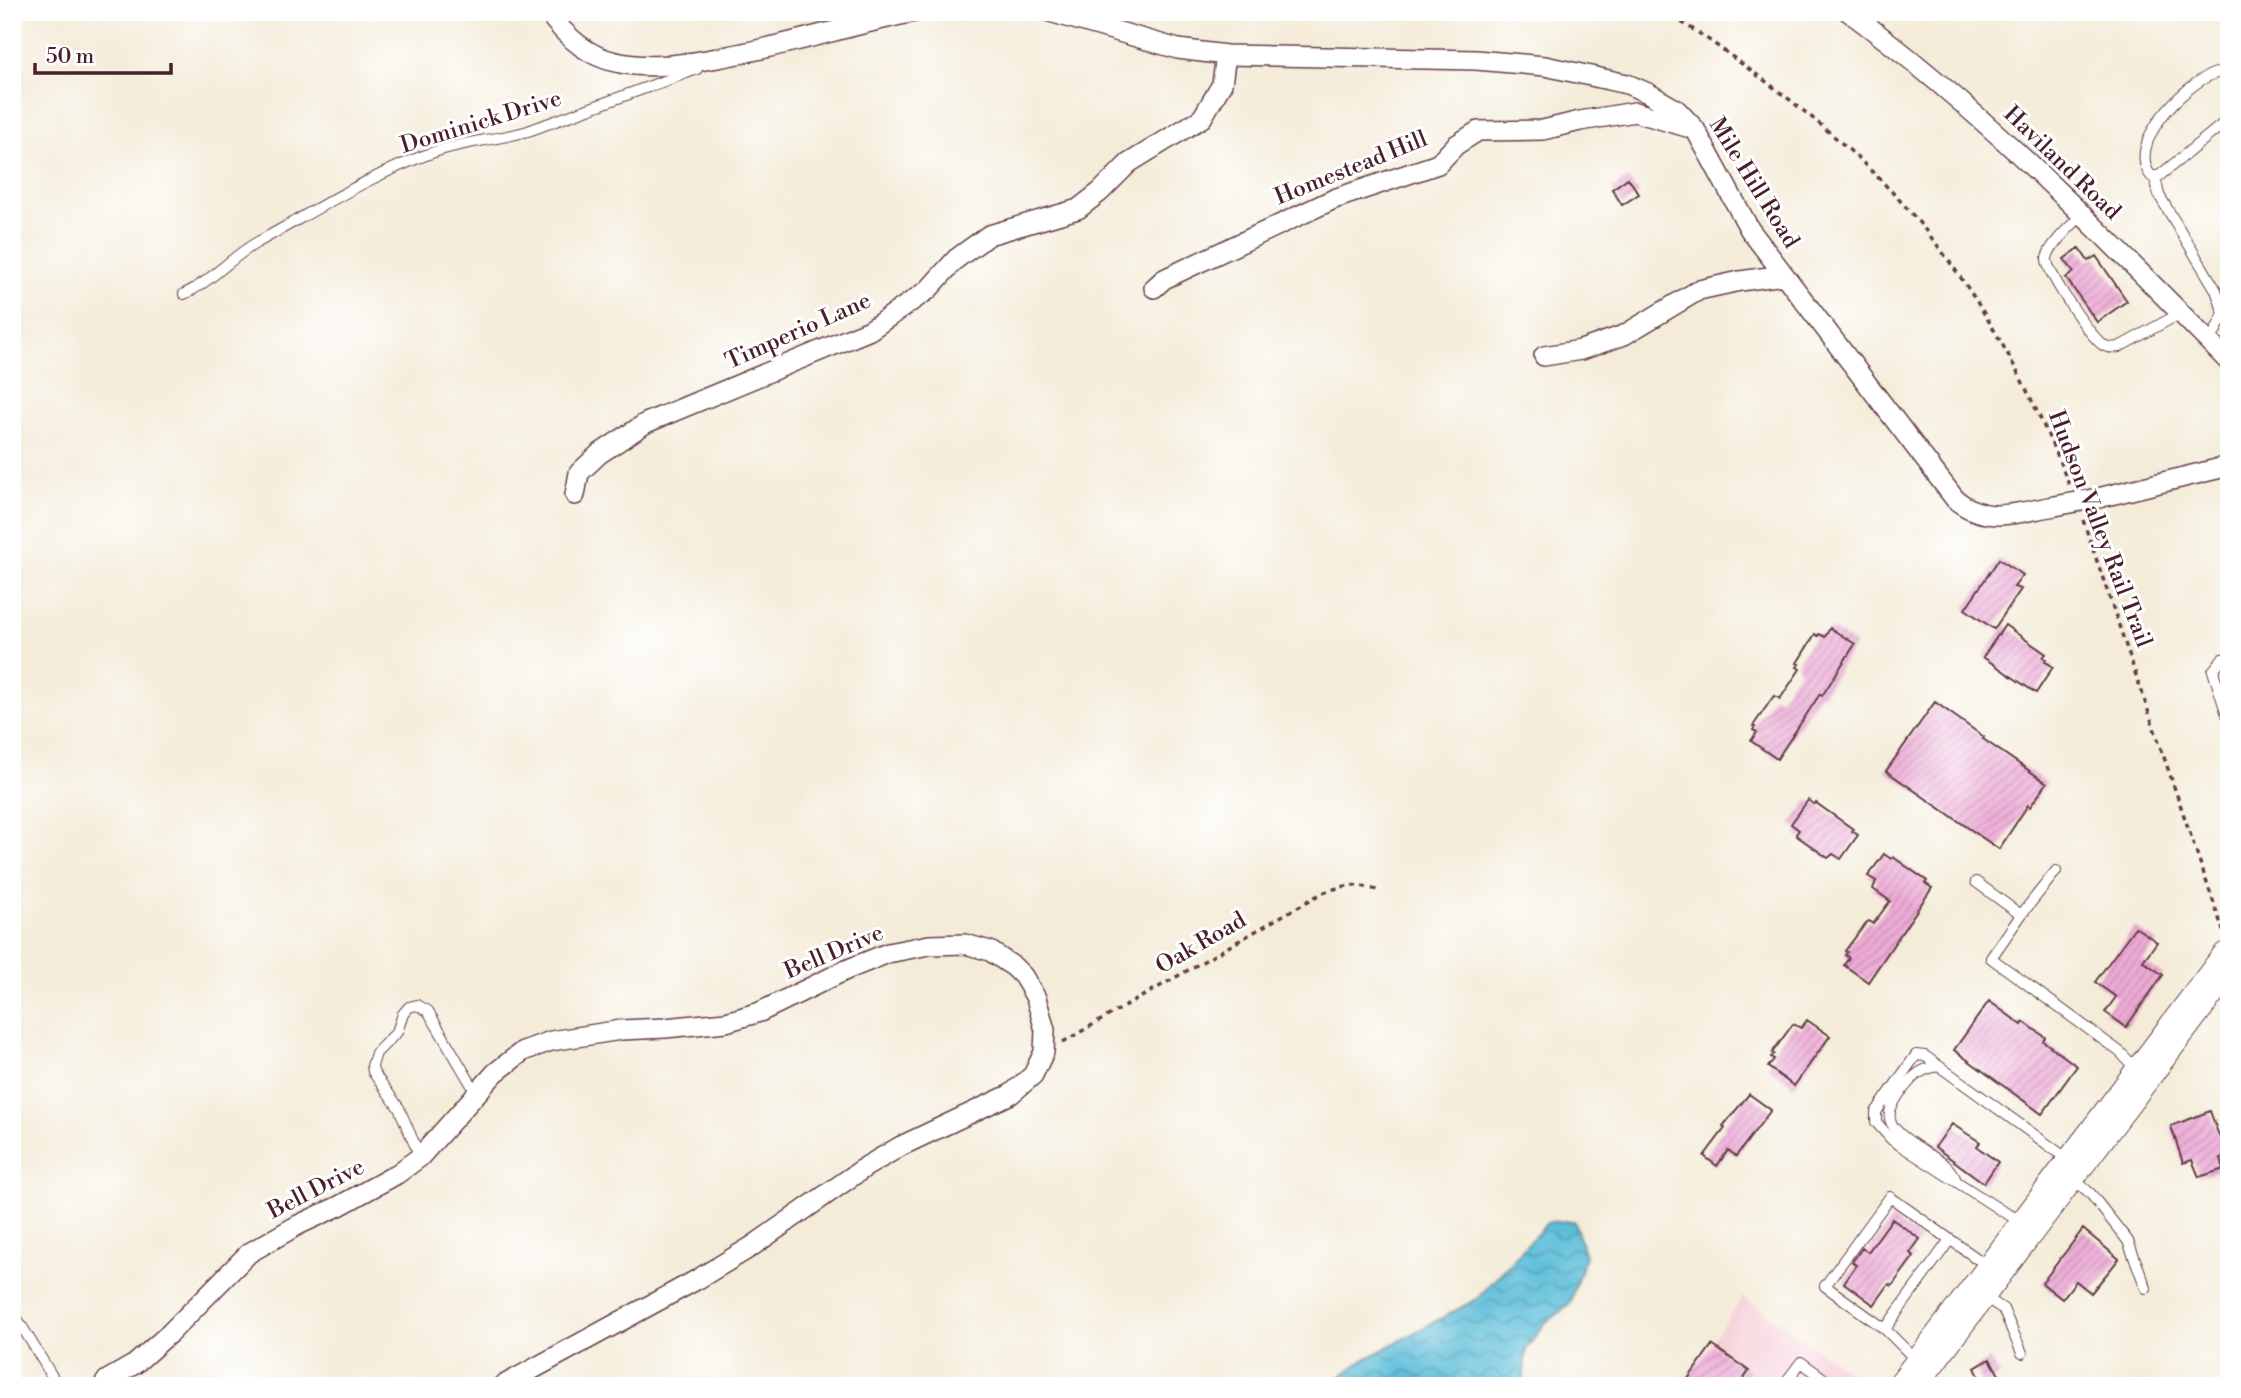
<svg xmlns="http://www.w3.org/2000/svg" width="2241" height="1398" font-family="'Libre Bodoni',serif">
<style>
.built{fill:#f6cfd8}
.water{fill:url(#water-waves);stroke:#526e82;stroke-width:2}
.building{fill:url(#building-hatch)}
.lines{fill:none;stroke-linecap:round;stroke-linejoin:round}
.lane-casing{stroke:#643e45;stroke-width:12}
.street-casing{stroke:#643e45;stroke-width:22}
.highway-casing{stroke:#643e45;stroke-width:39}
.path{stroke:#643e45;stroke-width:3.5;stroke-dasharray:5 5;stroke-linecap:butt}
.lane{stroke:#fff;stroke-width:10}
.street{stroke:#fff;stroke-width:19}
.highway{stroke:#fff;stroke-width:37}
.street-bridge-casing{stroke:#643e45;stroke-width:22;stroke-linecap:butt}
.street-bridge{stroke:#fff;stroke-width:19}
.labels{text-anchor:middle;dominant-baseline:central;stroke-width:6;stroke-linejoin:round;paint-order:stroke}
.street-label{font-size:23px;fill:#4a1f2b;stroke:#fff}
</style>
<defs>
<pattern id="water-waves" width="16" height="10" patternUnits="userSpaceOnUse" patternTransform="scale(1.75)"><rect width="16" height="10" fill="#5bbed9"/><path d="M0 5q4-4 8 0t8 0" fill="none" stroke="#4d9ab0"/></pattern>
<pattern id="building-hatch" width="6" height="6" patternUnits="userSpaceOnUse" patternTransform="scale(1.75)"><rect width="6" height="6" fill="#eeacd7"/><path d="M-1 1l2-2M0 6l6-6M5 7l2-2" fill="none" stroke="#c38baf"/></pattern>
</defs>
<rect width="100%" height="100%" fill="#fff"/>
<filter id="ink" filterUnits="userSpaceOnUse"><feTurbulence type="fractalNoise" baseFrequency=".0143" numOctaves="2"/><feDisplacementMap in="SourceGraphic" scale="14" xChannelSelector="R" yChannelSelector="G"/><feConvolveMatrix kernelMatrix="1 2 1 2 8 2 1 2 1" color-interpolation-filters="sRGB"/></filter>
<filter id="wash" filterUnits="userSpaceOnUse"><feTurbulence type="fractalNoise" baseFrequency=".00686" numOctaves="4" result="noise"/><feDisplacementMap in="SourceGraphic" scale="28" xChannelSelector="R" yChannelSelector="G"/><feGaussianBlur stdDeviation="1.57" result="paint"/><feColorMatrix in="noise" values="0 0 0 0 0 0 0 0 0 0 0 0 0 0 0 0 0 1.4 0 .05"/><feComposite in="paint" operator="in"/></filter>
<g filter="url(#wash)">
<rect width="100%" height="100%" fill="#f4ecd9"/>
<!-- built -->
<path class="built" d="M 1743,1297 L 1859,1379 L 1854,1386 L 1680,1386 Z"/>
<!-- water -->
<path class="water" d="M 1574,1221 L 1585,1256 L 1569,1305 L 1545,1323 L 1526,1349 L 1523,1386 L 1333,1386 L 1336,1380 L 1360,1362 L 1477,1299 L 1548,1222 Z"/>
<g id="blocks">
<!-- building -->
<path class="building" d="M 1628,178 L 1639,194 L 1622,205 L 1612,189 Z
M 2079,248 L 2088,261 L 2096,256 L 2127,301 L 2097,322 L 2066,278 L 2074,272 L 2064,259 Z
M 1999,559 L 2023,575 L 2014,587 L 2021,589 L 1994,629 L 1965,609 Z
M 2005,625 L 2046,654 L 2043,657 L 2046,659 L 2045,661 L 2053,667 L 2036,693 L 1983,657 Z
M 1830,628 L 1855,644 L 1822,696 L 1820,694 L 1777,759 L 1751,741 L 1757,732 L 1753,730 L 1755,727 L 1753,726 L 1773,697 L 1775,696 L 1780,699 L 1800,669 L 1797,667 L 1799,664 L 1797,663 L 1815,634 L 1818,636 L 1819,634 L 1825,637 Z
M 1935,702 L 1984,737 L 1983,739 L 2047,783 L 2030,807 L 2028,805 L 1999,849 L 1886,771 Z
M 1808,800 L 1814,804 L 1816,803 L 1853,829 L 1852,831 L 1858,835 L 1841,859 L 1833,854 L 1828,858 L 1797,836 L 1796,834 L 1799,830 L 1791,824 Z
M 1884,854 L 1891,859 L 1893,857 L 1927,881 L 1925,883 L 1932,888 L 1868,982 L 1844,965 L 1849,958 L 1845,955 L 1847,952 L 1845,951 L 1866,923 L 1869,921 L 1873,924 L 1890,901 L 1873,889 L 1876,881 L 1868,876 Z
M 2135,927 L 2157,942 L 2143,961 L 2163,975 L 2126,1027 L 2105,1012 L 2116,997 L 2095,982 Z
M 1989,1001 L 2022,1025 L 2024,1022 L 2045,1037 L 2043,1041 L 2077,1066 L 2042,1114 L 1954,1050 Z
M 1807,1020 L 1830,1036 L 1794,1086 L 1768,1067 L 1774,1059 L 1771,1057 L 1774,1054 L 1772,1053 L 1793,1024 L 1801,1028 Z
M 1749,1094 L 1771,1110 L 1736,1156 L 1728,1150 L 1717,1166 L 1704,1156 L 1725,1128 L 1723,1126 Z
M 2210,1111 L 2219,1136 L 2229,1133 L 2229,1154 L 2221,1158 L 2224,1169 L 2199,1177 L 2192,1160 L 2183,1163 L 2171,1126 Z
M 1952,1124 L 1980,1142 L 1977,1147 L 1998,1162 L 1984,1183 L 1935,1147 Z
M 1892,1219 L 1920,1239 L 1910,1253 L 1914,1256 L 1892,1286 L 1889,1284 L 1874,1305 L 1844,1283 L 1856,1265 L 1852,1262 L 1862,1248 L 1868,1252 Z
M 2083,1229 L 2119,1259 L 2091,1293 L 2076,1281 L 2062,1299 L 2042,1283 Z
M 1712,1345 L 1749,1371 L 1739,1386 L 1683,1386 Z
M 1990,1359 L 1999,1375 L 1984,1386 L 1975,1368 Z"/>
</g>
</g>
<g filter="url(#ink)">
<use href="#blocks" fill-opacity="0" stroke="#643e45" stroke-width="2"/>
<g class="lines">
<!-- lane casing -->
<g class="lane-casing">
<path id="lane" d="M 2229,74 C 2223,73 2217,72 2213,74 C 2184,85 2125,144 2151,176 L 2159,176 L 2229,119
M 2155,177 L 2159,195 L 2216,290 L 2224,314 L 2210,342
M 2082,215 C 2072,225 2050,244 2047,258 C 2045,271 2091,337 2103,345 C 2108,348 2113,348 2119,347 L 2181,313
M 184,294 C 211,282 232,256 258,242 C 316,210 372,174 434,152 C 465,141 497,140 528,131 L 697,69
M 2229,658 L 2222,659 L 2213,671 L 2229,721
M 1976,882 L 2021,915 L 1991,958 L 2120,1052 L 2136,1069
M 2021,915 L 2056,871
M 1938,1066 C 1917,1070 1912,1078 1899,1094 C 1894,1102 1888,1110 1890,1119 C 1893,1136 1931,1154 1945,1165 C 1949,1168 1952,1173 1955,1178
M 420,1157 L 399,1108 L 373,1072 L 372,1066 L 376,1053 L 397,1032 L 403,1014 L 409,1007 L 417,1005 L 428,1011 L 477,1094
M 2071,1177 L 2090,1193 L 2128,1241 L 2146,1288
M 2021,1221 L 2002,1211 L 1892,1140 L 1876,1122 L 1876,1112 L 1916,1055 L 1925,1056 L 2069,1160
M 1982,1295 L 2003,1309 L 2022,1353
M 12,1310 L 58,1386
M 1885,1329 L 1949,1241
M 1916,1360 L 1885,1329 L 1825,1286 L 1890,1197 L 1989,1267
M 1783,1386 L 1801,1362 L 1834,1386"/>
</g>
<!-- street casing -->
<g class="street-casing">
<path id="street" d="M 548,12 C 565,36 587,56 616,62 C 645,69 677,65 706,60 C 777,49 845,26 915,12
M 1050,12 L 1178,49 L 1226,55 L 1476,60 L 1545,66 L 1627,84 L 1648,93 L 1677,110 L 1695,129 L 1750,230 L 1955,499 C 1987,526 2017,512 2055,506
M 1849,12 C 1988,114 2108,240 2229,362
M 1154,288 L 1164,279 L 1334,199 L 1438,164 L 1456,145 L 1478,131 L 1543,130 L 1580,121 L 1635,112 L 1694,129
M 1544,356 L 1581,350 L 1624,335 L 1699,290 L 1740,281 L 1784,275
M 575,495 L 579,473 L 599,454 L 646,423 L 870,330 L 928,290 L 956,259 L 989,235 L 1078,209 L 1100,192 L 1129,163 L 1202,118 L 1222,84 L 1226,55
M 2098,498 L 2229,466
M 103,1386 L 107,1380 L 135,1364 L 171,1332 L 249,1253 L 298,1225 L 339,1206 L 397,1174 L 420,1157 L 495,1073 L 523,1051 L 551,1041 L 621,1030 L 665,1028 L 726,1022 L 760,1012 L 846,970 L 888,953 L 929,945 L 965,944 L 990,951 L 1014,967 L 1023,976 L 1036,998 L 1045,1030 L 1044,1052 L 1033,1075 L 1011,1094 L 901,1146 L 867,1166 L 751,1247 L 698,1279 L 502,1386"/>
</g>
<!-- highway casing -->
<g class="highway-casing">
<path id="highway" d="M 1907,1386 L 2229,960"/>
</g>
<!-- path -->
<path class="path" d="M 1664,12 C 1697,30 1727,53 1757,75 C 1809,113 1860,156 1904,205 C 1977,287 2029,385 2070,487
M 1676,19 L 1681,12
M 2083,520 L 2224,933
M 1063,1042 L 1322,893 C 1348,884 1354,883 1380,891"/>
<!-- lane -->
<use href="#lane" class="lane"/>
<!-- street -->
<use href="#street" class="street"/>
<!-- highway -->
<use href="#highway" class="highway"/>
<!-- street-bridge casing -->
<g class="street-bridge-casing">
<path id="street-bridge" d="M 2055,506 L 2098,498"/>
</g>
<!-- street-bridge -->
<use href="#street-bridge" class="street-bridge"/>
</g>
</g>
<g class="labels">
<!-- street labels -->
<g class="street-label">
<text transform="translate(481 122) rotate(-17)">Dominick Drive</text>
<text transform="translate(2062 163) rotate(44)">Haviland Road</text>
<text transform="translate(1351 168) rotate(-22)">Homestead Hill</text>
<text transform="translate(1754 183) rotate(58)">Mile Hill Road</text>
<text transform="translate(798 331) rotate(-24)">Timperio Lane</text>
<text transform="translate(2100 529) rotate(69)">Hudson Valley Rail Trail</text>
<text transform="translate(1201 943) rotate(-30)">Oak Road</text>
<text transform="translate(834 952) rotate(-23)">Bell Drive</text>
<text transform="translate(316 1189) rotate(-27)">Bell Drive</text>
</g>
</g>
<!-- margin -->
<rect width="2241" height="1398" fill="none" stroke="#fff" stroke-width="42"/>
<!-- scale -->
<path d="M35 63v10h136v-10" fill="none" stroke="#4a1f2b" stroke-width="3.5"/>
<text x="46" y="63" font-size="21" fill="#4a1f2b" stroke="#ffffff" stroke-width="5" paint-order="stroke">50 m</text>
</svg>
